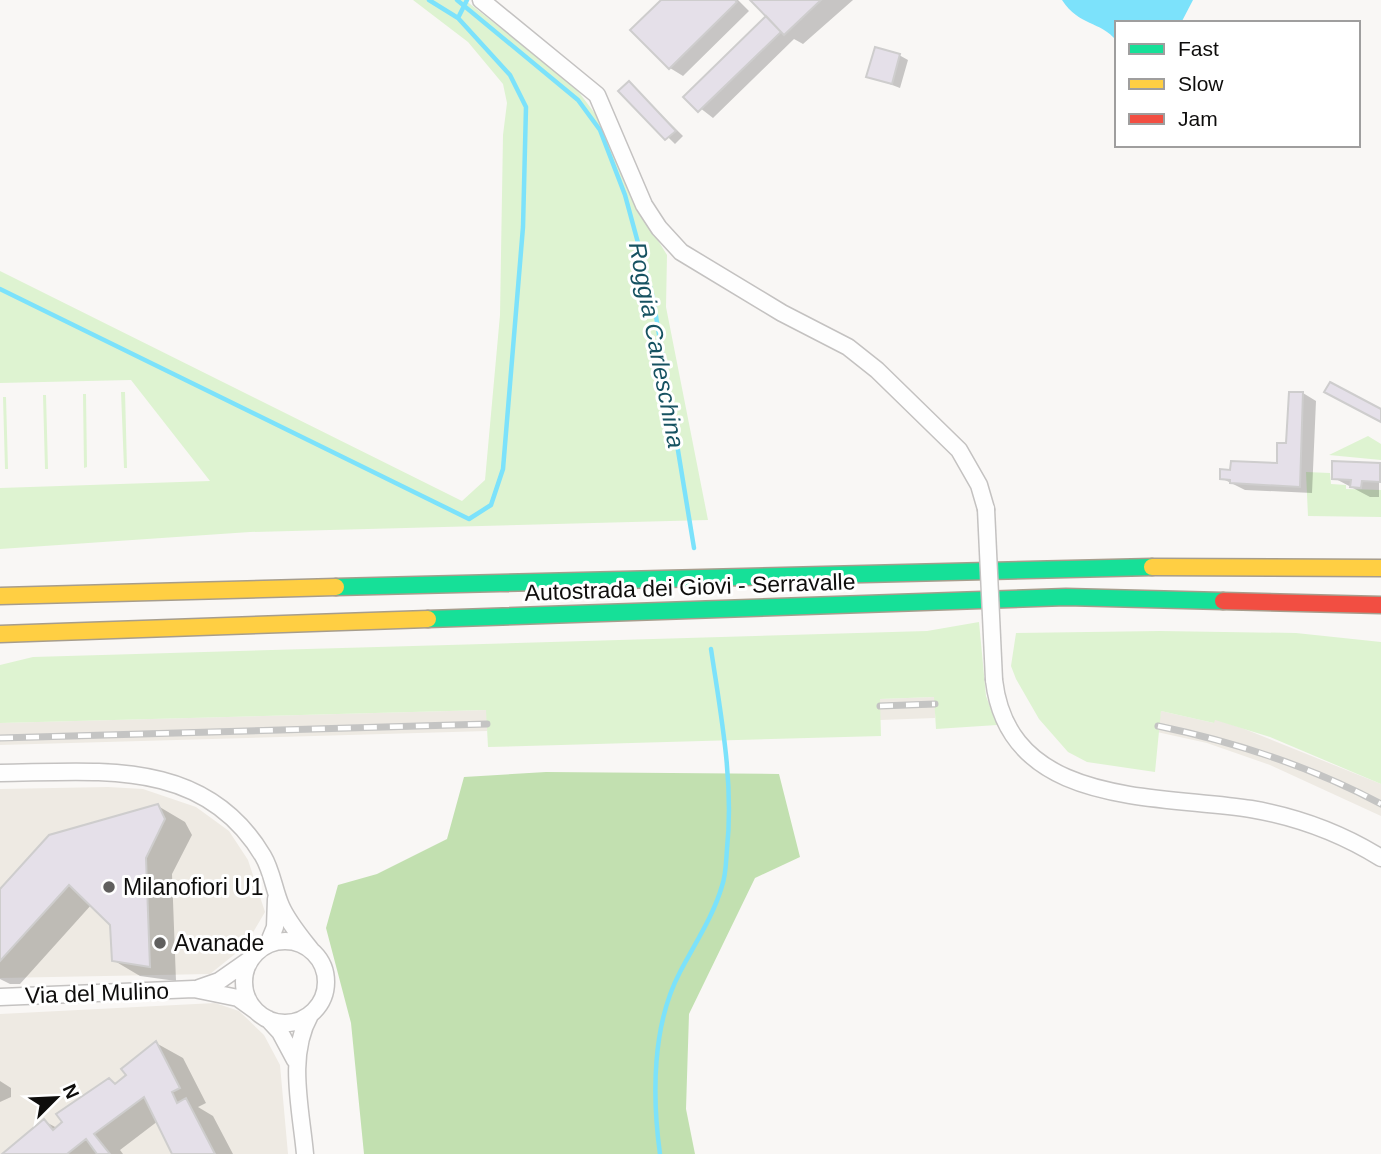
<svg xmlns="http://www.w3.org/2000/svg" width="1381" height="1154" font-family="Helvetica,sans-serif">
<style>
.built{fill:#eeeae3}
.green{fill:#def3d1}
.forest{fill:#c2e0b0}
.water{fill:#7ce2fb}
.shadow{fill:#0003}
.lines{fill:none;stroke-linecap:round;stroke-linejoin:round}
.stream{stroke:#7ce2fb;stroke-width:4.5}
.building{fill:#e5e0e9;stroke:#cecdcd;stroke-width:2}
.street-casing{stroke:#c4c2c1;stroke-width:19}
.fast-casing{stroke:#a79d8c;stroke-width:19}
.slow-casing{stroke:#a79d8c;stroke-width:19}
.jam-casing{stroke:#a79d8c;stroke-width:19}
.street{stroke:#fefefe;stroke-width:16}
.fast{stroke:#16e098;stroke-width:16}
.slow{stroke:#ffcf43;stroke-width:16}
.jam{stroke:#f24e42;stroke-width:16}
.rail-casing{stroke:#c4c4c3;stroke-width:7}
.rail{stroke:#fff;stroke-width:4.5;stroke-dasharray:13;stroke-linecap:butt}
.street-bridge-casing{stroke:#c4c2c1;stroke-width:19;stroke-linecap:butt}
.street-bridge{stroke:#fefefe;stroke-width:16}
.poi-dot{fill:#605f5e;stroke:#fff;stroke-width:2.5}
.labels{text-anchor:middle;dominant-baseline:central;stroke-width:6;stroke-linejoin:round;paint-order:stroke}
.street-label{font-size:23px;fill:#0e0d0c;stroke:#fff}
.poi-label{font-size:23px;fill:#0e0d0c;stroke:#fff;text-anchor:start}
.water-label{font-size:24px;font-style:italic;fill:#165261;stroke:#fff}
</style>
<rect width="100%" height="100%" fill="#f9f7f5"/>
<!-- built -->
<path class="built" d="M 935,697 L 935,718 L 880,720 L 880,699 Z
M 487,710 L 487,731 L 0,745 L 0,723 Z
M 1161,711 L 1214,723 L 1214,719 L 1242,728 L 1381,784 L 1381,816 L 1270,765 L 1207,743 L 1157,732 Z
M 108,787 L 143,789 L 196,807 L 229,831 L 248,860 L 265,912 L 245,946 L 210,974 L 0,978 L 0,789 Z
M 215,1003 L 239,1011 L 264,1035 L 280,1065 L 288,1154 L 0,1154 L 0,1014 Z"/>
<!-- green -->
<path class="green" d="M 413,0 L 465,0 L 575,87 L 605,127 L 638,208 L 667,255 L 666,307 L 708,520 L 250,532 L 0,549 L 0,488 L 210,481 L 131,380 L 0,383 L 0,271 L 462,501 L 485,480 L 500,315 L 503,135 L 507,103 L 503,84 L 468,42 Z
M 121,392 L 125,392 L 127,468 L 124,468 Z
M 83,394 L 86,394 L 87,467 L 84,468 Z
M 43,395 L 46,395 L 48,469 L 45,469 Z
M 3,397 L 6,397 L 8,469 L 5,469 Z
M 1368,436 L 1381,444 L 1381,460 L 1329,455 Z
M 1306,472 L 1330,473 L 1331,484 L 1346,485 L 1346,489 L 1381,490 L 1381,517 L 1308,516 Z
M 979,622 L 986,696 L 997,725 L 936,729 L 934,697 L 880,699 L 881,736 L 488,747 L 486,710 L 0,723 L 0,665 L 33,657 L 927,631 Z
M 1160,631 L 1296,633 L 1381,642 L 1381,784 L 1270,737 L 1215,720 L 1214,723 L 1161,711 L 1155,772 L 1087,762 L 1068,752 L 1039,719 L 1016,679 L 1011,666 L 1016,633 Z"/>
<!-- forest -->
<path class="forest" d="M 546,772 L 779,774 L 800,857 L 755,878 L 689,1014 L 686,1109 L 695,1154 L 364,1154 L 351,1023 L 326,928 L 338,885 L 377,874 L 447,839 L 464,777 Z"/>
<!-- water -->
<path class="water" d="M 1062,0 L 1193,0 L 1181,23 L 1117,23 L 1117,41 C 1099,20 1080,27 1062,0 Z"/>
<!-- shadow -->
<path class="shadow" d="M 664,0 L 738,0 L 749,11 L 683,76 L 670,68 Z
M 753,0 L 853,0 L 803,44 L 794,39 L 713,118 L 686,97 L 768,17 Z
M 899,55 L 908,60 L 900,88 L 869,76 Z
M 629,83 L 683,136 L 675,144 L 621,91 Z
M 1303,393 L 1316,401 L 1312,493 L 1245,490 L 1221,478 L 1232,471 L 1279,465 Z
M 1379,464 L 1379,497 L 1370,497 L 1334,478 Z
M 158,806 L 185,822 L 192,835 L 172,874 L 176,981 L 140,976 L 113,960 L 112,924 L 92,904 L 20,984 L 10,984 L 0,979 L 0,891 Z
M 156,1043 L 183,1058 L 206,1103 L 198,1107 L 213,1116 L 233,1154 L 174,1154 L 158,1121 L 120,1150 L 123,1154 L 4,1154 L 44,1121 L 57,1128 L 109,1080 L 118,1085 Z
M 0,1081 L 11,1088 L 11,1097 L 0,1102 Z"/>
<g class="lines">
<!-- stream -->
<path class="stream" d="M 429,0 L 458,18 L 467,0
M 457,0 L 578,100 L 600,130 L 625,195 L 653,298 L 694,548
M 0,289 L 469,519 L 491,505 L 503,469 L 523,227 L 526,107 L 510,75 L 458,18
M 660,1154 C 652,1096 652,1025 680,972 C 695,943 713,917 722,886 C 726,875 726,861 727,849 C 734,782 721,716 711,649"/>
</g>
<!-- building -->
<path class="building" d="M 661,0 L 735,0 L 737,2 L 669,69 L 630,30 Z
M 750,0 L 821,0 L 784,35 Z
M 766,16 L 781,32 L 698,112 L 683,97 Z
M 875,47 L 900,54 L 892,84 L 866,77 Z
M 629,81 L 676,131 L 665,140 L 618,91 Z
M 1330,382 L 1381,409 L 1381,422 L 1324,392 Z
M 1289,392 L 1303,392 L 1300,487 L 1230,483 L 1230,480 L 1220,479 L 1220,469 L 1230,470 L 1231,461 L 1277,463 L 1277,443 L 1286,443 Z
M 1332,461 L 1380,463 L 1380,482 L 1362,481 L 1361,488 L 1350,487 L 1351,480 L 1332,479 Z
M 158,804 L 165,819 L 146,858 L 150,967 L 112,961 L 110,925 L 69,885 L 0,961 L 0,889 L 49,835 Z
M 156,1041 L 180,1088 L 172,1092 L 177,1103 L 186,1098 L 215,1154 L 172,1154 L 144,1097 L 94,1134 L 110,1154 L 97,1154 L 86,1139 L 67,1154 L 2,1154 L 44,1119 L 53,1130 L 62,1122 L 56,1114 L 109,1078 L 115,1084 L 126,1075 L 121,1069 Z"/>
<g class="lines">
<!-- street casing -->
<g class="street-casing">
<path id="street" d="M 481,0 L 597,95 L 644,205 L 659,228 L 681,252 L 782,313 L 848,347 L 877,370 L 959,450 L 979,485 L 986,509
M 994,680 C 1009,808 1157,794 1251,809 C 1297,817 1341,833 1381,858
M 0,773 C 99,772 204,757 263,856 C 272,871 274,890 281,906 C 288,922 300,936 311,950
M244 982a41 41 0 1 1 82 0a41 41 0 1 1-82 0Z
M 268,944 L 275,927 L 276,899
M 199,988 L 219,981 L 249,960
M 0,997 L 194,989 L 238,998 L 256,1011
M 268,1019 L 280,1032 L 295,1060
M 305,1154 C 301,1109 287,1056 310,1015"/>
</g>
<!-- fast casing -->
<g class="fast-casing">
<path id="fast" d="M 336,587 L 1152,567
M 428,619 L 1066,597 L 1223,601"/>
</g>
<!-- slow casing -->
<g class="slow-casing">
<path id="slow" d="M 1152,567 L 1381,568
M 0,596 L 336,587
M 0,634 L 428,619"/>
</g>
<!-- jam casing -->
<g class="jam-casing">
<path id="jam" d="M 1223,601 L 1381,605"/>
</g>
<!-- street -->
<use href="#street" class="street"/>
<!-- fast -->
<use href="#fast" class="fast"/>
<!-- slow -->
<use href="#slow" class="slow"/>
<!-- jam -->
<use href="#jam" class="jam"/>
<!-- rail casing -->
<g class="rail-casing">
<path id="rail" d="M 880,706 L 935,704
M 1158,726 C 1235,742 1312,767 1381,804
M 0,738 L 487,724"/>
</g>
<!-- rail -->
<use href="#rail" class="rail"/>
<!-- street-bridge casing -->
<g class="street-bridge-casing">
<path id="street-bridge" d="M 986,509 L 994,680"/>
</g>
<!-- street-bridge -->
<use href="#street-bridge" class="street-bridge"/>
</g>
<!-- markers -->
<g class="poi-dot">
<circle cx="109" cy="887" r="7"/>
<circle cx="160" cy="943" r="7"/>
</g>
<g class="labels">
<!-- street labels -->
<g class="street-label">
<text transform="translate(690 587) rotate(-2)">Autostrada dei Giovi - Serravalle</text>
<text transform="translate(97 993) rotate(-2)">Via del Mulino</text>
</g>
<!-- poi labels -->
<g class="poi-label">
<text x="123" y="887">Milanofiori U1</text>
<text x="174" y="943">Avanade</text>
</g>
<!-- water labels -->
<g class="water-label">
<text transform="translate(657 345) rotate(79)">Roggia Carleschina</text>
</g>
</g>
<!-- legend -->
<rect x="1115" y="21" width="245" height="126" fill="#ffffff" stroke="#9f9e9e" stroke-width="2"/>
<rect x="1129" y="44" width="35" height="10" fill="#16e098" stroke="#9f9e9e" stroke-width="2"/>
<text x="1178" y="56" font-size="21" fill="#0e0d0c">Fast</text>
<rect x="1129" y="79" width="35" height="10" fill="#ffcf43" stroke="#9f9e9e" stroke-width="2"/>
<text x="1178" y="91" font-size="21" fill="#0e0d0c">Slow</text>
<rect x="1129" y="114" width="35" height="10" fill="#f24e42" stroke="#9f9e9e" stroke-width="2"/>
<text x="1178" y="126" font-size="21" fill="#0e0d0c">Jam</text>
<!-- north arrow -->
<g transform="translate(56 1098) rotate(66)" stroke="#ffffff" stroke-width="5" paint-order="stroke">
<path d="M0-5L12 26L0 18L-12 26Z" fill="#0e0d0c"/>
<text y="-10" font-size="19" font-weight="bold" text-anchor="middle" fill="#0e0d0c">N</text>
</g>
</svg>
